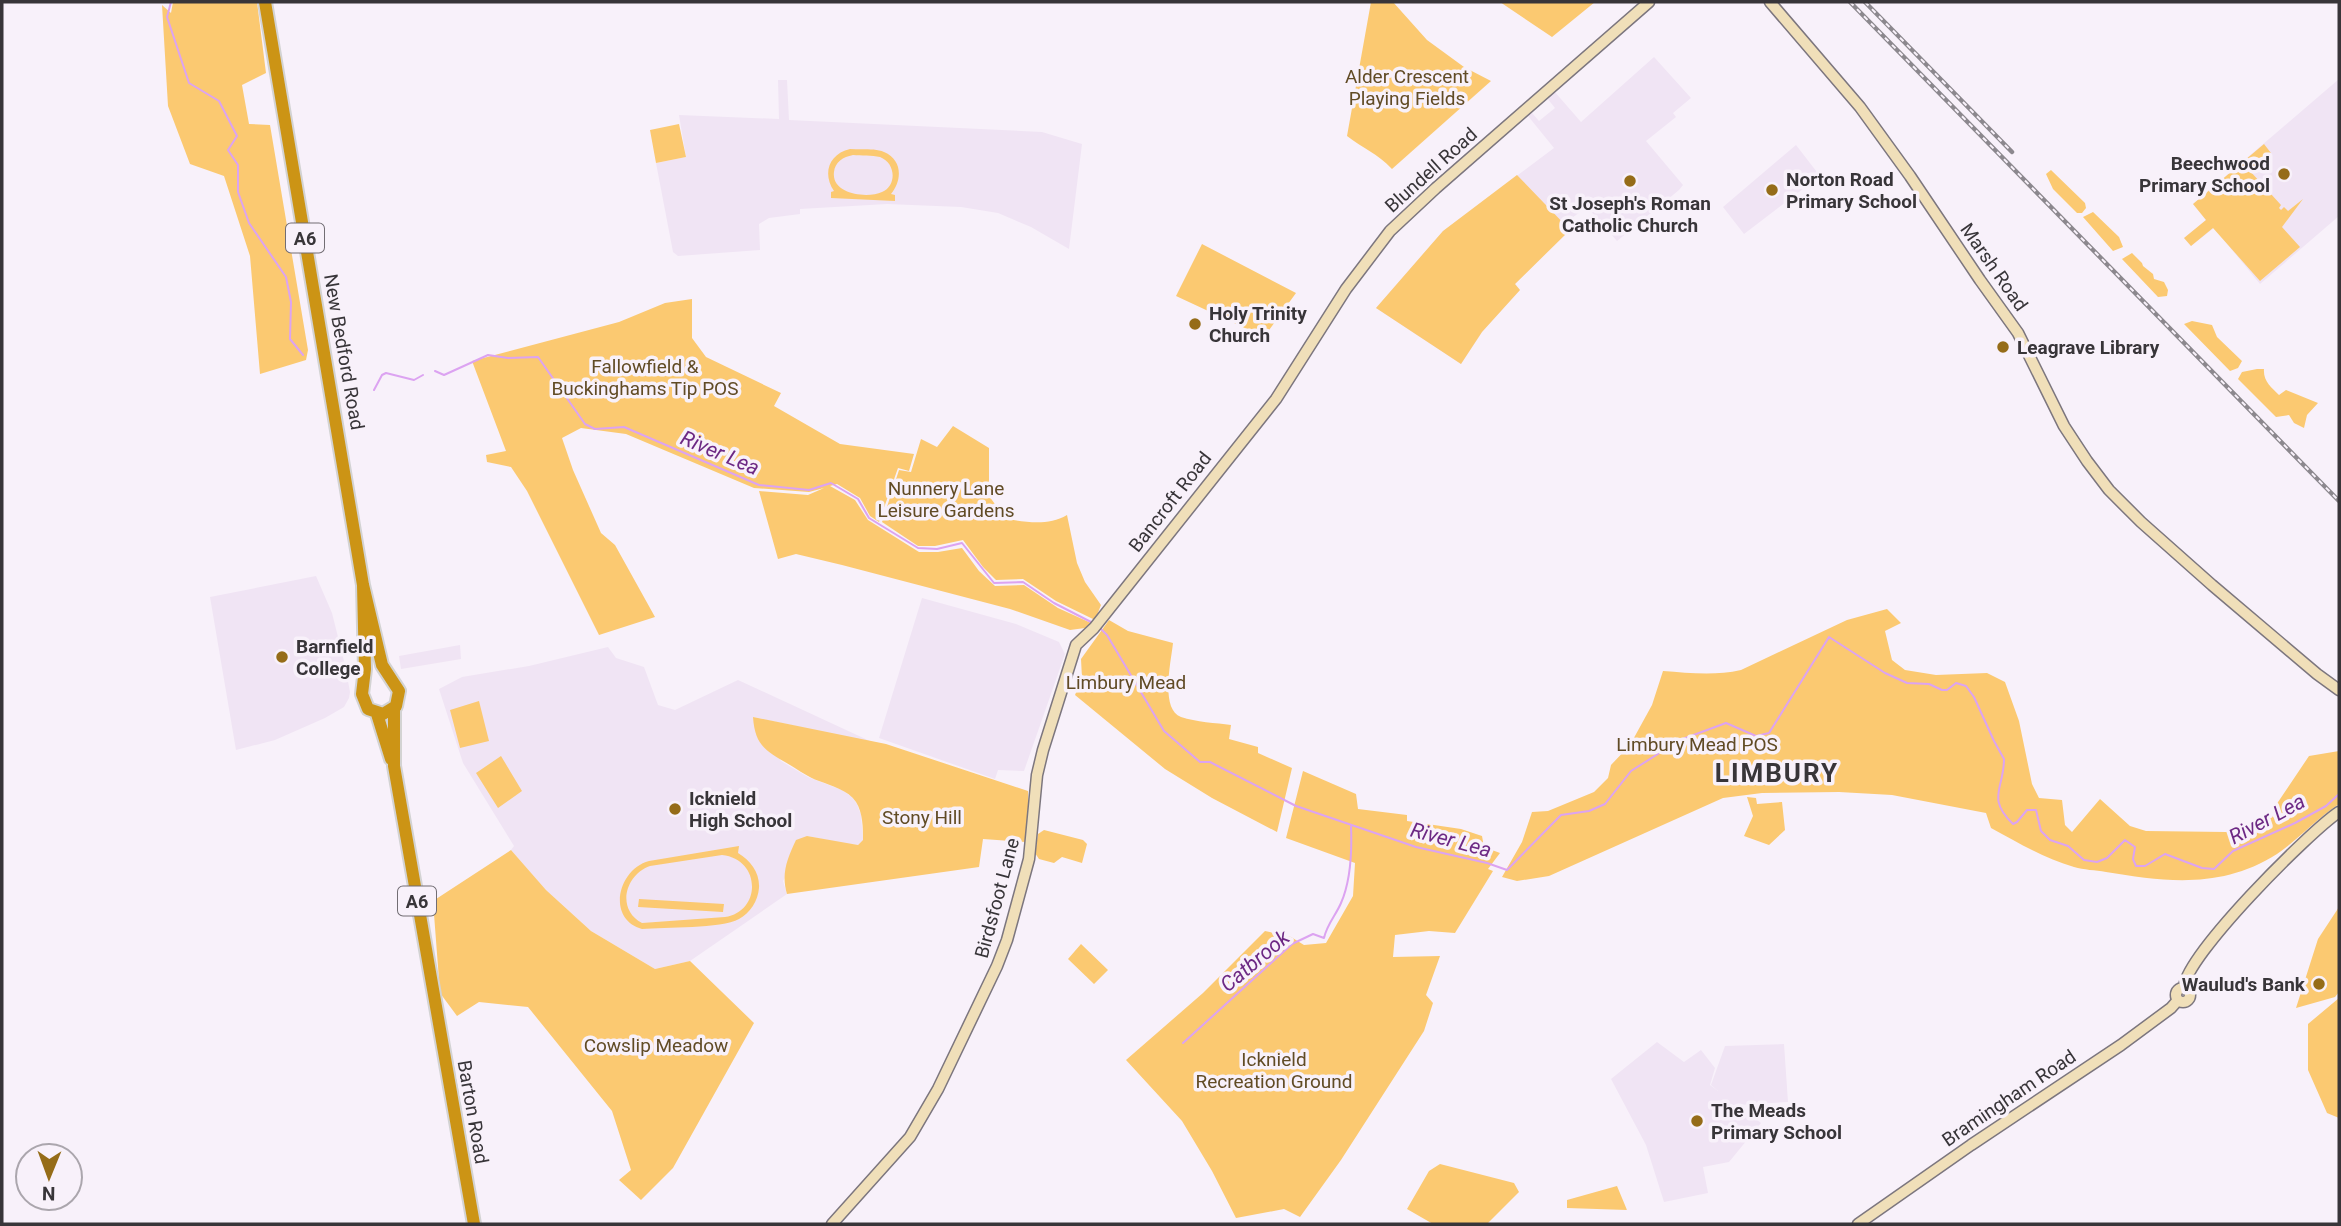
<svg xmlns="http://www.w3.org/2000/svg" width="2341" height="1226" font-family="Roboto,sans-serif">
<style>
.built{fill:#f0e4f4}
.green{fill:#fbc971;fill-rule:evenodd}
.lines{fill:none;stroke-linecap:round;stroke-linejoin:round}
.stream{stroke:#dca3f1;stroke-width:2}
.secondary-casing{stroke:#7c767e;stroke-width:13}
.highway-casing{stroke:#d3d3d3;stroke-width:16}
.secondary{stroke:#f0dfb9;stroke-width:10}
.highway{stroke:#cc9415;stroke-width:12}
.rail-casing{stroke:#8c888e;stroke-width:4.5}
.rail{stroke:#f8f1fa;stroke-width:2;stroke-dasharray:5;stroke-linecap:butt}
.poi-dot{fill:#956c18;stroke:#f8f1fa;stroke-width:2.5}
.labels{text-anchor:middle;dominant-baseline:central;stroke-width:7;stroke-linejoin:round;paint-order:stroke}
.shield{fill:#f8f1fa;stroke:#726d73;stroke-width:2}
.shield-label{font-size:18px;font-weight:bold;fill:#383539}
.park-label{font-size:19px;fill:#614b25;stroke:#f8f1fa}
.poi-label{font-size:19px;font-weight:bold;fill:#383539;stroke:#f8f1fa;text-anchor:start}
.street-label{font-size:19px;fill:#383539;stroke:#f8f1fa}
.water-label{font-size:21px;font-style:italic;fill:#6d2984;stroke:#f8f1fa}
.district-label{font-size:26px;font-weight:bold;letter-spacing:2px;fill:#383539;stroke:#f8f1fa}
</style>
<rect width="100%" height="100%" fill="#f8f1fa"/>
<!-- built -->
<path class="built" d="M 1654,57 L 1691,98 L 1673,113 L 1676,117 L 1646,141 L 1683,185 L 1679,190 L 1617,241 L 1587,207 L 1565,223 L 1570,230 L 1515,284 L 1520,290 L 1482,332 L 1461,364 L 1376,308 L 1443,231 L 1554,148 L 1528,116 L 1532,113 L 1539,121 L 1555,108 L 1547,98 L 1554,91 L 1581,122 Z
M 2339,79 L 2339,216 L 2260,284 L 2214,228 L 2191,246 L 2184,238 L 2206,220 L 2193,204 Z
M 778,80 L 787,80 L 789,120 L 1042,132 L 1082,144 L 1069,249 L 1031,227 L 998,213 L 961,207 L 887,204 L 800,209 L 800,214 L 769,218 L 759,224 L 760,250 L 678,256 L 673,252 L 656,163 L 686,157 L 679,115 L 779,119 Z
M 1796,145 L 1820,176 L 1744,234 L 1723,207 Z
M 316,576 L 332,613 L 345,665 L 350,692 L 349,698 L 344,707 L 325,718 L 275,740 L 236,750 L 210,597 Z
M 922,598 L 1016,624 L 1059,642 L 1065,654 L 1024,771 L 998,770 L 995,779 L 879,738 Z
M 460,645 L 461,659 L 401,669 L 399,656 Z
M 608,647 L 616,658 L 644,667 L 658,705 L 675,710 L 738,680 L 872,742 L 753,717 L 781,761 L 808,777 L 842,790 L 852,797 L 857,804 L 861,815 L 863,840 L 858,845 L 848,844 L 807,836 L 783,881 L 787,894 L 690,961 L 655,969 L 591,931 L 546,890 L 511,850 L 514,846 L 463,763 L 439,689 L 462,677 L 529,666 Z
M 1657,1042 L 1684,1062 L 1701,1050 L 1715,1068 L 1710,1085 L 1718,1091 L 1711,1085 L 1725,1046 L 1784,1044 L 1788,1102 L 1738,1105 L 1761,1123 L 1729,1162 L 1703,1167 L 1708,1193 L 1664,1202 L 1646,1145 L 1611,1079 Z"/>
<!-- green -->
<path class="green" d="M 173,2 L 257,2 L 266,73 L 242,85 L 249,124 L 270,125 L 308,350 L 306,360 L 260,374 L 250,256 L 224,176 L 190,164 L 168,106 L 162,5 L 171,13 Z
M 1371,2 L 1393,2 L 1427,40 L 1464,67 L 1491,81 L 1392,169 C 1377,153 1364,149 1347,136 Z
M 1500,2 L 1595,2 L 1552,37 Z
M 679,124 L 686,157 L 656,163 L 650,130 Z
M 2264,144 L 2271,153 L 2250,171 L 2281,205 L 2279,208 L 2281,210 L 2284,207 L 2288,211 L 2303,199 L 2282,227 L 2300,247 L 2260,281 L 2213,228 L 2191,246 L 2184,238 L 2206,220 L 2193,204 Z
M 850,149 C 861,150 875,148 884,152 C 903,160 902,181 891,194 L 895,195 L 895,201 L 831,198 L 831,192 L 834,191 C 822,173 829,154 850,149 ZM 853,155 C 861,156 872,155 880,157 C 896,163 897,186 882,192 C 867,199 831,194 834,172 C 835,162 843,157 853,155 Z
M 2051,170 L 2085,203 L 2086,208 L 2082,213 L 2077,213 L 2053,189 L 2046,174 Z
M 1517,175 L 1570,230 L 1515,284 L 1520,290 L 1482,332 L 1461,364 L 1376,308 L 1443,231 Z
M 2093,212 L 2119,237 L 2123,247 L 2113,251 L 2083,217 Z
M 1202,244 L 1296,293 L 1264,337 L 1176,296 Z
M 2132,253 L 2142,263 L 2143,266 L 2153,274 L 2154,279 L 2164,282 L 2168,290 L 2167,296 L 2158,297 L 2122,259 Z
M 692,299 L 692,338 L 706,357 L 781,393 L 774,406 L 840,444 L 914,454 L 909,471 L 898,468 L 879,522 L 870,516 L 860,498 L 837,484 L 830,486 L 855,500 L 868,520 L 919,552 L 938,552 L 962,548 L 979,571 L 995,586 L 1024,585 L 1058,608 L 1091,623 L 1085,628 L 1070,630 L 1010,609 L 842,565 L 796,554 L 778,559 L 759,491 L 808,495 L 824,488 L 809,492 L 754,488 L 626,434 L 581,428 L 562,438 L 573,470 L 601,533 L 615,545 L 655,617 L 599,635 L 527,491 L 511,467 L 487,462 L 486,455 L 506,451 L 472,361 L 619,322 L 665,303 Z
M 2192,321 L 2212,325 L 2217,337 L 2242,361 L 2238,368 L 2230,371 L 2184,324 Z
M 2257,369 L 2264,369 C 2263,381 2271,387 2279,395 L 2286,390 L 2318,403 L 2307,415 L 2304,428 L 2294,423 L 2289,415 L 2276,417 L 2238,379 L 2242,372 Z
M 953,426 L 989,448 L 989,496 L 1006,519 C 1027,522 1048,526 1067,515 L 1077,563 L 1085,582 L 1101,605 L 1095,620 L 1056,601 L 1023,579 L 996,580 L 983,567 L 963,540 L 935,546 L 918,546 L 882,522 L 899,470 L 911,472 L 921,439 L 937,447 Z
M 1887,609 L 1901,623 L 1885,631 L 1892,660 L 1905,670 L 1936,675 L 1987,673 L 2005,682 L 2019,721 L 2032,784 L 2039,798 L 2062,800 L 2065,825 L 2072,832 L 2100,799 L 2130,826 L 2146,831 L 2226,832 L 2254,825 L 2269,812 L 2276,820 L 2272,811 L 2309,756 L 2339,751 L 2339,804 C 2316,819 2299,839 2277,854 C 2222,889 2166,882 2106,872 C 2095,870 2084,870 2074,867 C 2045,859 2017,842 1991,828 L 1986,813 L 1892,795 L 1839,792 L 1762,793 L 1723,798 L 1549,876 L 1517,881 L 1502,877 L 1522,842 L 1532,812 L 1548,811 L 1594,792 L 1608,778 L 1611,765 L 1630,745 L 1652,705 L 1663,671 C 1689,673 1715,676 1741,670 L 1847,620 Z
M 1109,620 L 1128,631 L 1173,643 C 1171,662 1160,709 1181,717 C 1196,722 1216,723 1231,725 L 1229,739 L 1258,747 L 1258,753 L 1292,768 L 1277,832 L 1212,798 L 1165,769 L 1075,695 L 1082,678 L 1081,659 Z
M 479,701 L 489,741 L 460,748 L 450,710 Z
M 753,717 L 886,744 L 1028,791 L 1029,817 L 1025,842 L 983,839 L 979,867 L 787,894 C 781,874 787,859 796,840 L 807,836 L 858,845 L 863,840 C 863,828 863,813 856,802 C 848,790 832,786 819,781 C 808,777 800,771 790,765 C 767,751 755,747 753,717 Z
M 501,756 L 522,791 L 498,808 L 476,773 Z
M 1303,771 L 1356,794 L 1358,809 L 1407,815 L 1407,821 L 1461,829 L 1482,836 L 1484,847 L 1500,853 L 1488,869 L 1493,871 L 1455,933 L 1429,931 L 1395,935 L 1393,957 L 1440,956 L 1426,995 L 1433,1003 L 1424,1031 L 1341,1160 L 1300,1217 L 1284,1209 L 1236,1218 L 1212,1171 L 1182,1121 L 1126,1060 L 1203,993 L 1265,931 L 1291,937 L 1304,945 L 1326,943 L 1353,896 L 1355,863 L 1286,838 Z
M 1747,797 L 1756,798 L 1757,804 L 1782,802 L 1785,830 L 1769,845 L 1744,836 L 1753,816 Z
M 1044,830 L 1083,840 L 1087,844 L 1082,863 L 1062,857 L 1054,863 L 1039,859 L 1035,853 L 1038,834 Z
M 739,846 L 738,853 C 751,861 760,873 759,888 C 758,901 750,913 739,919 C 721,929 665,927 642,929 C 606,919 618,869 649,861 ZM 722,855 C 761,859 762,911 725,917 L 642,923 C 616,909 625,875 650,866 Z
M 511,850 L 546,890 L 591,931 L 655,969 L 690,961 L 754,1023 L 673,1168 L 641,1200 L 619,1180 L 631,1170 L 612,1111 L 528,1007 L 479,1002 L 457,1016 L 440,993 L 433,901 Z
M 639,899 L 724,904 L 723,912 L 638,907 Z
M 2339,907 L 2339,992 L 2335,997 L 2296,1008 L 2318,939 Z
M 1081,944 L 1108,970 L 1094,984 L 1068,959 Z
M 2339,998 L 2339,1118 L 2327,1113 L 2308,1070 L 2308,1024 Z
M 1440,1164 L 1514,1183 L 1519,1192 L 1487,1224 L 1433,1224 L 1407,1209 L 1429,1171 Z
M 1617,1186 L 1627,1210 L 1567,1208 L 1567,1200 Z"/>
<g class="lines">
<!-- stream -->
<path class="stream" d="M 171,2 L 167,17 L 189,83 L 219,101 L 237,136 L 228,150 L 238,165 L 238,192 L 249,223 L 286,277 L 291,302 L 290,339 L 303,355
M 435,371 L 444,375 L 488,355 L 508,358 L 538,357 L 585,424 L 595,429 L 624,427 L 759,485 L 809,490 L 831,483 L 858,499 L 869,518 L 918,548 L 937,549 L 962,543 L 994,583 L 1023,582 L 1054,603 L 1091,622
M 374,390 L 382,375 L 386,373 L 414,380 L 423,375
M 1099,627 L 1107,635 L 1164,731 L 1200,762 L 1210,762 L 1296,806 L 1416,847 L 1487,863 L 1507,870 L 1561,815 L 1589,811 L 1605,804 L 1631,771 L 1680,740 L 1726,723 L 1756,736 L 1769,733 L 1829,637 L 1885,673 L 1907,683 L 1929,684 L 1942,690 L 1947,690 L 1956,683 L 1966,686 L 1974,697 L 1994,741 L 2004,759 C 2004,789 1986,798 2013,824 L 2017,822 L 2027,810 L 2036,810 L 2041,831 L 2050,840 L 2068,846 L 2084,860 L 2097,862 L 2107,858 L 2125,840 L 2135,847 L 2133,859 L 2136,866 L 2145,866 L 2165,854 L 2202,868 L 2214,869 L 2233,851 L 2295,823 L 2326,806 L 2339,794
M 1183,1043 L 1292,944 L 1313,934 L 1324,938 C 1327,924 1336,915 1341,903 C 1351,880 1352,850 1351,826"/>
<!-- secondary casing -->
<g class="secondary-casing">
<path id="secondary" d="M 1770,2 L 1860,107 L 1910,176 L 1980,280 L 2018,333 L 2064,426 L 2087,461 L 2109,490 L 2141,522 L 2212,585 L 2317,674 L 2339,690
M 2184,988 C 2184,957 2310,831 2339,812
M2176 995a7 7 0 1 1 14 0a7 7 0 1 1-14 0Z
M 832,1224 L 910,1137 L 938,1089 L 997,966 L 1007,940 L 1029,859 L 1037,775 L 1043,750 L 1076,645 L 1094,628 L 1276,399 L 1346,289 L 1390,231 L 1436,188 L 1649,2
M 1858,1224 L 1971,1145 L 2121,1045 L 2171,1008 L 2178,1000"/>
</g>
<!-- highway casing -->
<g class="highway-casing">
<path id="highway" d="M 265,2 L 363,585 L 382,665 L 399,691 L 396,706 L 383,714 L 368,709 L 362,694 L 365,669 L 363,585
M 394,709 L 394,766 L 474,1224
M 377,714 L 391,759"/>
</g>
<!-- secondary -->
<use href="#secondary" class="secondary"/>
<!-- highway -->
<use href="#highway" class="highway"/>
<!-- rail casing -->
<g class="rail-casing">
<path id="rail" d="M 1850,2 L 2339,501
M 1865,2 L 2012,152"/>
</g>
<!-- rail -->
<use href="#rail" class="rail"/>
</g>
<!-- markers -->
<g class="poi-dot">
<circle cx="2284" cy="174" r="7"/>
<circle cx="1630" cy="181" r="7"/>
<circle cx="1772" cy="190" r="7"/>
<circle cx="1195" cy="324" r="7"/>
<circle cx="2003" cy="347" r="7"/>
<circle cx="282" cy="657" r="7"/>
<circle cx="675" cy="809" r="7"/>
<circle cx="2319" cy="984" r="7"/>
<circle cx="1697" cy="1121" r="7"/>
</g>
<g class="labels">
<!-- shield labels -->
<g class="shield">
<rect x="286" y="223.5" width="38" height="29" rx="5"/>
<rect x="398" y="886.5" width="38" height="29" rx="5"/>
</g>
<g class="shield-label">
<text x="305" y="238">A6</text>
<text x="417" y="901">A6</text>
</g>
<!-- park labels -->
<g class="park-label">
<text x="1407" y="76">Alder Crescent<tspan x="1407" dy="22">Playing Fields</tspan></text>
<text x="645" y="366">Fallowfield &amp;<tspan x="645" dy="22">Buckinghams Tip POS</tspan></text>
<text x="946" y="488">Nunnery Lane<tspan x="946" dy="22">Leisure Gardens</tspan></text>
<text x="1126" y="682">Limbury Mead</text>
<text x="1697" y="744">Limbury Mead POS</text>
<text x="922" y="817">Stony Hill</text>
<text x="656" y="1045">Cowslip Meadow</text>
<text x="1274" y="1059">Icknield<tspan x="1274" dy="22">Recreation Ground</tspan></text>
</g>
<!-- poi labels -->
<g class="poi-label">
<text x="2270" y="163" text-anchor="end">Beechwood<tspan x="2270" dy="22">Primary School</tspan></text>
<text x="1786" y="179">Norton Road<tspan x="1786" dy="22">Primary School</tspan></text>
<text x="1630" y="203" text-anchor="middle">St Joseph's Roman<tspan x="1630" dy="22">Catholic Church</tspan></text>
<text x="1209" y="313">Holy Trinity<tspan x="1209" dy="22">Church</tspan></text>
<text x="2017" y="347">Leagrave Library</text>
<text x="296" y="646">Barnfield<tspan x="296" dy="22">College</tspan></text>
<text x="689" y="798">Icknield<tspan x="689" dy="22">High School</tspan></text>
<text x="2305" y="984" text-anchor="end">Waulud's Bank</text>
<text x="1711" y="1110">The Meads<tspan x="1711" dy="22">Primary School</tspan></text>
</g>
<!-- street labels -->
<g class="street-label">
<text transform="translate(1431 170) rotate(-42)">Blundell Road</text>
<text transform="translate(1994 267) rotate(55)">Marsh Road</text>
<text transform="translate(344 352) rotate(80)">New Bedford Road</text>
<text transform="translate(1170 502) rotate(-52)">Bancroft Road</text>
<text transform="translate(997 898) rotate(-75)">Birdsfoot Lane</text>
<text transform="translate(2009 1098) rotate(-34)">Bramingham Road</text>
<text transform="translate(473 1112) rotate(80)">Barton Road</text>
</g>
<!-- water labels -->
<g class="water-label">
<text transform="translate(720 453) rotate(23)">River Lea</text>
<text transform="translate(2267 819) rotate(-28)">River Lea</text>
<text transform="translate(1451 840) rotate(15)">River Lea</text>
<text transform="translate(1255 961) rotate(-40)">Catbrook</text>
</g>
<!-- district labels -->
<g class="district-label">
<text x="1777" y="773">LIMBURY</text>
</g>
</g>
<!-- border -->
<rect width="2341" height="1226" fill="none" stroke="#383539" stroke-width="7"/>
<!-- north arrow -->
<g transform="translate(49 1177) rotate(181)"><circle r="33" fill="#f8f1fa" stroke="#aba6ad" stroke-width="2"/>
<path d="M0-5L12 26L0 18L-12 26Z" fill="#956c18"/>
<text y="-10" font-size="19" font-weight="bold" text-anchor="middle" fill="#383539">N</text>
</g>
</svg>
